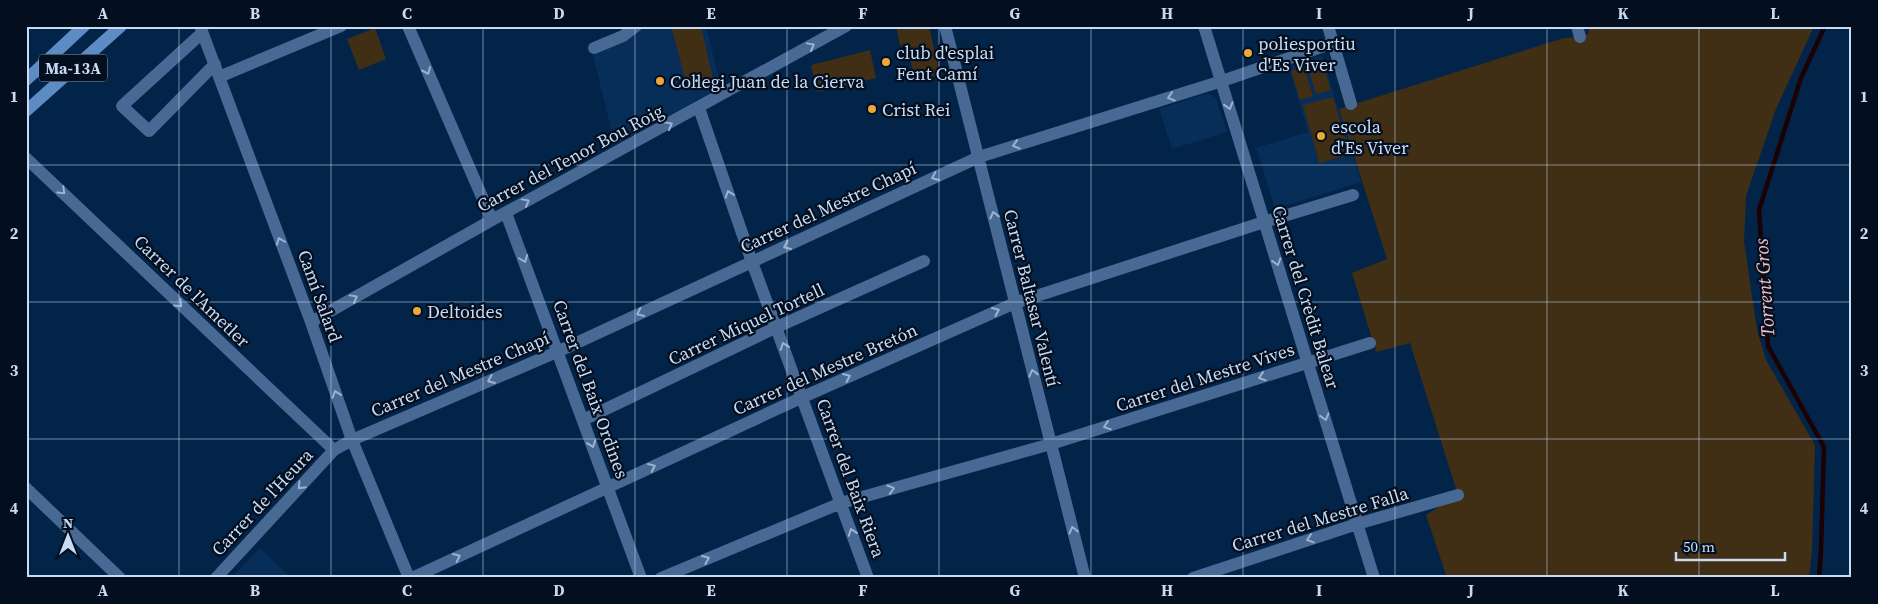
<svg xmlns="http://www.w3.org/2000/svg" width="1878" height="604" font-family="'Source Serif 4',serif">
<style>
.built{fill:#072e58}
.green{fill:#402e15}
.lines{fill:none;stroke-linecap:round;stroke-linejoin:round}
.stream{stroke:#1b0104;stroke-width:4.5}
.minor{stroke:#476993;stroke-width:12}
.major{stroke:#5d8bc4;stroke-width:12}
.oneway{stroke:#9bb3d1}
.grid{fill:none;stroke:#c8dbf3;stroke-width:1;stroke-opacity:0.55}
.poi-dot{fill:#eda83c;stroke:#030e1e;stroke-width:2}
.labels{text-anchor:middle;dominant-baseline:central;stroke-width:4.5;stroke-linejoin:round;paint-order:stroke}
.shield{fill:#030e1e;stroke:#8d9eb3;stroke-width:1}
.shield-label{font-size:16px;font-weight:bold;fill:#c8dbf3}
.poi-label{font-size:18px;fill:#c8dbf3;stroke:#030e1e;text-anchor:start}
.street-label{font-size:18px;fill:#c8dbf3;stroke:#030e1e}
.water-label{font-size:19px;font-style:italic;fill:#f8c1c4;stroke:#030e1e}
.neatline{fill:none;stroke:#c8dbf3;stroke-width:2}
.grid-label{font-size:16px;text-anchor:middle;font-weight:bold;fill:#c8dbf3}
</style>
<rect width="100%" height="100%" fill="#032449"/>
<!-- built -->
<path class="built" d="M 641,26 L 706,26 L 721,87 L 615,145 L 592,51 Z
M 1322,56 L 1361,182 L 1275,209 L 1256,148 L 1308,132 L 1289,67 Z
M 1208,93 L 1216,98 L 1227,132 L 1172,149 L 1159,109 Z
M 260,548 L 291,578 L 231,578 Z"/>
<!-- green -->
<path class="green" d="M 671,26 L 701,26 L 713,79 L 687,86 Z
M 896,26 L 929,26 L 940,75 L 915,80 L 907,45 L 900,46 Z
M 1588,26 L 1814,26 L 1776,109 L 1746,196 L 1744,241 L 1757,330 L 1766,360 L 1815,445 L 1812,551 L 1809,578 L 1447,578 L 1426,515 L 1458,495 L 1410,343 L 1376,352 L 1352,273 L 1387,259 L 1339,109 L 1564,38 L 1580,37 L 1589,33 Z
M 375,28 L 386,59 L 359,70 L 347,39 Z
M 870,50 L 876,78 L 817,92 L 811,65 Z
M 1322,61 L 1331,90 L 1316,94 L 1307,65 Z
M 1304,67 L 1313,96 L 1300,100 L 1291,71 Z
M 1333,97 L 1350,155 L 1319,163 L 1303,105 Z"/>
<g class="lines">
<!-- stream -->
<path class="stream" d="M 1819,578 L 1821,550 L 1824,447 L 1768,346 L 1759,210 L 1801,78 L 1825,26"/>
<!-- minor -->
<path class="minor" d="M 200,26 L 311,322 L 352,440 L 409,578
M 408,26 L 492,220
M 945,26 L 1085,578
M 1204,26 L 1374,578
M 1328,26 L 1351,104
M 1577,26 L 1580,37
M 202,33 L 122,106 L 149,131 L 215,64
M 594,48 L 623,36 L 636,26
M 219,77 L 341,26
M 699,108 L 752,262 L 868,578
M 26,158 L 334,450
M 506,213 L 641,578
M 311,322 L 492,220 L 846,26
M 583,420 L 777,327 L 924,261
M 26,488 L 120,578
M 216,578 L 334,450 L 352,440 L 559,351 L 979,157 L 1222,81 L 1333,43
M 412,578 L 803,397 L 1015,303 L 1264,222 L 1353,195
M 661,578 L 841,503 L 1051,444 L 1370,343
M 1193,578 L 1357,524 L 1458,495"/>
<!-- major -->
<path class="major" d="M 26,80 L 84,26
M 26,111 L 121,26"/>
</g>
<!-- one-way arrows -->
<defs><path id="oneway-chevron" d="M-2-3.5L2.5 0L-2 3.5" fill="none" stroke-width="1.6" stroke-linecap="round" stroke-linejoin="round" transform="scale(1.25)"/></defs>
<g class="oneway">
<use href="#oneway-chevron" transform="translate(811 46) rotate(-29)"/>
<use href="#oneway-chevron" transform="translate(427 71) rotate(66)"/>
<use href="#oneway-chevron" transform="translate(1171 97) rotate(163)"/>
<use href="#oneway-chevron" transform="translate(1229 106) rotate(73)"/>
<use href="#oneway-chevron" transform="translate(669 125) rotate(-29)"/>
<use href="#oneway-chevron" transform="translate(1016 145) rotate(163)"/>
<use href="#oneway-chevron" transform="translate(935 177) rotate(155)"/>
<use href="#oneway-chevron" transform="translate(62 191) rotate(44)"/>
<use href="#oneway-chevron" transform="translate(729 194) rotate(-109)"/>
<use href="#oneway-chevron" transform="translate(526 202) rotate(-29)"/>
<use href="#oneway-chevron" transform="translate(994 215) rotate(-104)"/>
<use href="#oneway-chevron" transform="translate(280 241) rotate(-111)"/>
<use href="#oneway-chevron" transform="translate(787 246) rotate(155)"/>
<use href="#oneway-chevron" transform="translate(524 259) rotate(69)"/>
<use href="#oneway-chevron" transform="translate(1277 262) rotate(73)"/>
<use href="#oneway-chevron" transform="translate(354 298) rotate(-29)"/>
<use href="#oneway-chevron" transform="translate(179 304) rotate(44)"/>
<use href="#oneway-chevron" transform="translate(996 311) rotate(-24)"/>
<use href="#oneway-chevron" transform="translate(640 313) rotate(155)"/>
<use href="#oneway-chevron" transform="translate(784 346) rotate(-110)"/>
<use href="#oneway-chevron" transform="translate(1033 373) rotate(-104)"/>
<use href="#oneway-chevron" transform="translate(847 377) rotate(-24)"/>
<use href="#oneway-chevron" transform="translate(1262 377) rotate(162)"/>
<use href="#oneway-chevron" transform="translate(491 380) rotate(157)"/>
<use href="#oneway-chevron" transform="translate(336 394) rotate(-109)"/>
<use href="#oneway-chevron" transform="translate(1325 417) rotate(73)"/>
<use href="#oneway-chevron" transform="translate(1107 426) rotate(162)"/>
<use href="#oneway-chevron" transform="translate(592 444) rotate(70)"/>
<use href="#oneway-chevron" transform="translate(652 467) rotate(-25)"/>
<use href="#oneway-chevron" transform="translate(301 486) rotate(133)"/>
<use href="#oneway-chevron" transform="translate(891 489) rotate(-16)"/>
<use href="#oneway-chevron" transform="translate(1073 530) rotate(-104)"/>
<use href="#oneway-chevron" transform="translate(852 532) rotate(-110)"/>
<use href="#oneway-chevron" transform="translate(1310 539) rotate(162)"/>
<use href="#oneway-chevron" transform="translate(457 557) rotate(-25)"/>
<use href="#oneway-chevron" transform="translate(706 559) rotate(-23)"/>
</g>
<!-- grid -->
<path class="grid" d="M 179,26 L 179,578M 331,26 L 331,578M 483,26 L 483,578M 635,26 L 635,578M 787,26 L 787,578M 939,26 L 939,578M 1091,26 L 1091,578M 1243,26 L 1243,578M 1395,26 L 1395,578M 1547,26 L 1547,578M 1699,26 L 1699,578M 26,165 L 1852,165M 26,302 L 1852,302M 26,439 L 1852,439"/>
<!-- markers -->
<g class="poi-dot">
<circle cx="1248" cy="53" r="5"/>
<circle cx="886" cy="62" r="5"/>
<circle cx="660" cy="81" r="5"/>
<circle cx="872" cy="109" r="5"/>
<circle cx="1321" cy="136" r="5"/>
<circle cx="417" cy="311" r="5"/>
</g>
<g class="labels">
<!-- shield labels -->
<rect class="shield" x="39" y="54.5" width="68" height="27" rx="4"/>
<g class="shield-label">
<text x="73" y="68">Ma-13A</text>
</g>
<!-- poi labels -->
<g class="poi-label">
<text x="1258" y="43">poliesportiu<tspan x="1258" dy="21">d'Es Viver</tspan></text>
<text x="896" y="52">club d'esplai<tspan x="896" dy="21">Fent Camí</tspan></text>
<text x="670" y="81">Col·legi Juan de la Cierva</text>
<text x="882" y="109">Crist Rei</text>
<text x="1331" y="126">escola<tspan x="1331" dy="21">d'Es Viver</tspan></text>
<text x="427" y="311">Deltoides</text>
</g>
<!-- street labels -->
<g class="street-label">
<text transform="translate(570 158) rotate(-28)">Carrer del Tenor Bou Roig</text>
<text transform="translate(828 207) rotate(-25)">Carrer del Mestre Chapí</text>
<text transform="translate(192 291) rotate(44)">Carrer de l'Ametler</text>
<text transform="translate(320 296) rotate(70)">Camí Salard</text>
<text transform="translate(1306 297) rotate(73)">Carrer del Crèdit Balear</text>
<text transform="translate(1032 298) rotate(76)">Carrer Baltasar Valentí</text>
<text transform="translate(746 324) rotate(-25)">Carrer Miquel Tortell</text>
<text transform="translate(825 369) rotate(-24)">Carrer del Mestre Bretón</text>
<text transform="translate(460 374) rotate(-23)">Carrer del Mestre Chapí</text>
<text transform="translate(1205 377) rotate(-18)">Carrer del Mestre Vives</text>
<text transform="translate(591 389) rotate(70)">Carrer del Baix Ordines</text>
<text transform="translate(851 478) rotate(70)">Carrer del Baix Riera</text>
<text transform="translate(262 502) rotate(-47)">Carrer de l'Heura</text>
<text transform="translate(1320 519) rotate(-17)">Carrer del Mestre Falla</text>
</g>
<!-- water labels -->
<g class="water-label">
<text transform="translate(1764 288) rotate(-94)">Torrent Gros</text>
</g>
</g>
<!-- border -->
<rect width="1878" height="604" fill="none" stroke="#030e1e" stroke-width="55"/>
<!-- north arrow -->
<g transform="translate(68 536)" stroke="#030e1e" stroke-width="4" paint-order="stroke">
<path d="M0-4L9 19L0 12L-9 19Z" fill="#c8dbf3"/>
<text y="-8" font-size="14" font-weight="bold" text-anchor="middle" fill="#c8dbf3">N</text>
</g>
<!-- scale -->
<path d="M1676 552v8h109v-8" fill="none" stroke="#c8dbf3" stroke-width="2.5"/>
<text x="1683" y="552" font-size="15" fill="#c8dbf3" stroke="#030e1e" stroke-width="4" paint-order="stroke">50 m</text>
<rect x="28" y="28" width="1822" height="548" class="neatline"/>
<g class="grid-label">
<text x="103" y="19">A</text>
<text x="255" y="19">B</text>
<text x="407" y="19">C</text>
<text x="559" y="19">D</text>
<text x="711" y="19">E</text>
<text x="863" y="19">F</text>
<text x="1015" y="19">G</text>
<text x="1167" y="19">H</text>
<text x="1319" y="19">I</text>
<text x="1471" y="19">J</text>
<text x="1623" y="19">K</text>
<text x="1775" y="19">L</text>
<text x="14" y="102">1</text>
<text x="1864" y="102">1</text>
<text x="14" y="239">2</text>
<text x="1864" y="239">2</text>
<text x="14" y="376">3</text>
<text x="1864" y="376">3</text>
<text x="14" y="514">4</text>
<text x="1864" y="514">4</text>
<text x="103" y="596">A</text>
<text x="255" y="596">B</text>
<text x="407" y="596">C</text>
<text x="559" y="596">D</text>
<text x="711" y="596">E</text>
<text x="863" y="596">F</text>
<text x="1015" y="596">G</text>
<text x="1167" y="596">H</text>
<text x="1319" y="596">I</text>
<text x="1471" y="596">J</text>
<text x="1623" y="596">K</text>
<text x="1775" y="596">L</text>
</g>
</svg>
